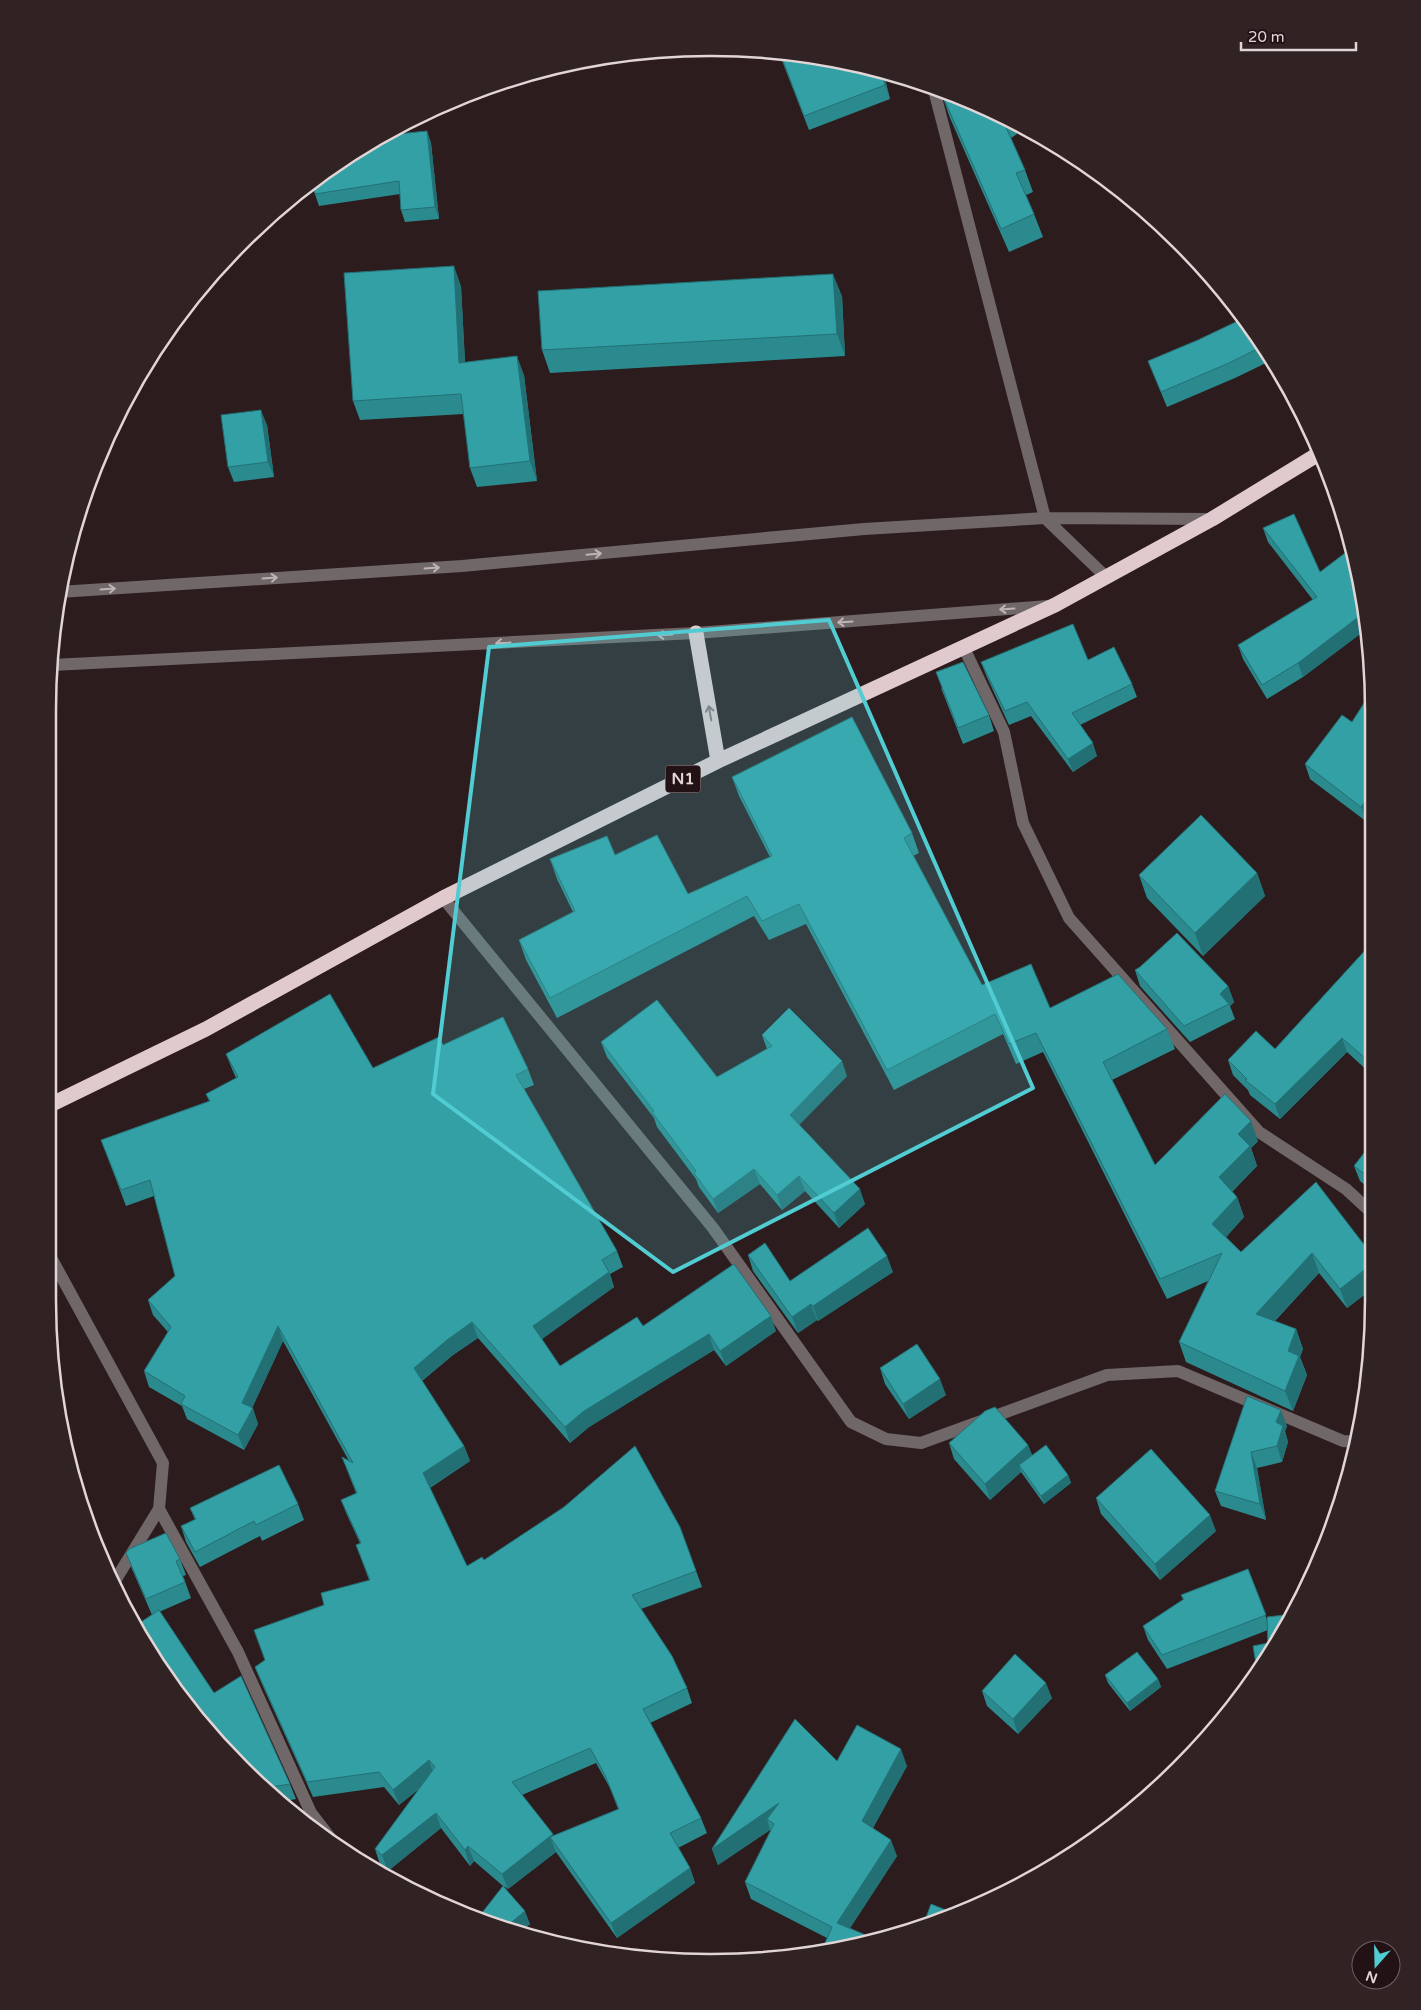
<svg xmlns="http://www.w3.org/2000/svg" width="1421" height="2010" font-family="'Varela Round',sans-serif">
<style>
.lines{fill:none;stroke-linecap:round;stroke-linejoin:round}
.minor{stroke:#706768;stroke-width:12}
.highway{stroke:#e1cacd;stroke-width:15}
.wall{fill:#2b8a8e;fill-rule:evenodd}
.shaded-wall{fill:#237074}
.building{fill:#32a0a5;stroke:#237074}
.oneway{stroke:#bfb4b5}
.oneway2{stroke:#8b777a}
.marked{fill:#51ccd2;fill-opacity:0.2;stroke:#51ccd2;stroke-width:4;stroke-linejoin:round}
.labels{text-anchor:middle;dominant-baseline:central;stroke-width:5;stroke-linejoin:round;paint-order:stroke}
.shield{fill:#221215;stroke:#a89a9c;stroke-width:1}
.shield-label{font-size:16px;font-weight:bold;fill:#e1d5d6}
.rim{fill:none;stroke:#e1d5d6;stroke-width:2.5}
</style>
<rect width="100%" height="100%" fill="#2c1c1e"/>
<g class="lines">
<!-- minor -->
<path class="minor" d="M 934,90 L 1045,518 L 1107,578
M 59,592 L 462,566 L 864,529 L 1045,518 L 1212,519
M 964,648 L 1004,732 L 1023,823 L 1069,918 L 1259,1132 L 1346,1189 L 1371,1212
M 52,665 L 696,633 L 1048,606
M 443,898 L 713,1228 L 851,1422 L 886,1439 L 921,1443 L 1107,1375 L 1178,1371 L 1343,1441 L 1356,1442
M 48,1252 L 163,1463 L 159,1509 L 113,1584
M 159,1509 L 238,1652 L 311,1813 L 331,1839"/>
<!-- highway -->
<path class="highway" d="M 696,633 L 718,761
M 48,1106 L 206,1029 L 443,898 L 718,761 L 1055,605 L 1212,519 L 1320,453"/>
</g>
<!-- wall -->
<path class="wall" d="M 779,53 L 883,71 L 890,99 L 809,130 Z
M 941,92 L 1003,116 L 1012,121 L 1017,134 L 1011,138 L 1025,170 L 1033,192 L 1026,195 L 1034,214 L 1043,237 L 1009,252 L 950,118 Z
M 427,131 L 431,143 L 439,219 L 405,222 L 401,210 L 400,194 L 319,206 L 315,194 Z
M 461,286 L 465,362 L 524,375 L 537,481 L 477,487 L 470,468 L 464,414 L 360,420 L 353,401 Z
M 842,296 L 845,356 L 550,373 L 542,350 Z
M 1240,320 L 1268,362 L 1235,378 L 1167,407 L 1148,361 L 1198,340 Z
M 267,425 L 274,477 L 234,482 L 228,467 Z
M 1263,528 L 1320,572 L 1368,624 L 1368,628 L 1303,677 L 1267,699 L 1243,659 L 1238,645 L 1313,600 L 1268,542 Z
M 1088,660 L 1132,684 L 1137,697 L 1080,725 L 1097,756 L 1073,772 L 1031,716 L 1009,725 L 986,675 L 981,662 Z
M 941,688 L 989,715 L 994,731 L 963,744 Z
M 1368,697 L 1369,819 L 1367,822 L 1310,779 L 1305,764 L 1352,722 Z
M 732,777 L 912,833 L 919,853 L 913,856 L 982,985 L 1050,1008 L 1167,1029 L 1175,1049 L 1112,1080 L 1155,1165 L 1258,1141 L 1251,1148 L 1257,1166 L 1232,1192 L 1237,1197 L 1244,1217 L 1226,1237 L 1241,1252 L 1372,1255 L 1372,1289 L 1347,1308 L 1319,1273 L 1275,1321 L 1296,1329 L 1303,1349 L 1300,1357 L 1307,1375 L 1293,1411 L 1186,1362 L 1179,1342 L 1208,1281 L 1167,1299 L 1043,1052 L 1016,1064 L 1003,1034 L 894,1090 L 806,924 L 769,940 L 754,916 L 557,1018 L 526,960 L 519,940 L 573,912 L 557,879 L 550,859 L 615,855 L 688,894 L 770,857 L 739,796 Z
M 1257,873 L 1265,896 L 1203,956 L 1147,898 L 1139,875 Z
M 1370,945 L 1370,1073 L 1347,1052 L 1280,1119 L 1250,1095 L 1248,1090 L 1233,1075 L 1228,1060 L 1275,1049 Z
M 1135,970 L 1228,986 L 1234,1002 L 1230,1006 L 1235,1019 L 1190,1042 L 1140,986 Z
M 762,1035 L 847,1076 L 799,1125 L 865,1204 L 839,1228 L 805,1191 L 782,1210 L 760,1184 L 718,1213 L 699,1187 L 696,1179 L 657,1127 L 654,1118 L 607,1057 L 601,1042 L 717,1077 L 767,1049 Z
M 443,1045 L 528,1069 L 534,1085 L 524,1089 L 617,1251 L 623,1267 L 610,1274 L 614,1287 L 542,1339 L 560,1366 L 643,1326 L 776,1331 L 726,1366 L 714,1350 L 589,1427 L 570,1443 L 478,1338 L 453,1355 L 422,1381 L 464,1446 L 470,1461 L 430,1488 L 467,1566 L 484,1560 L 680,1527 L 702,1587 L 641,1609 L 687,1688 L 692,1703 L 650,1723 L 701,1818 L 707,1833 L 678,1848 L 690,1868 L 695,1883 L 617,1938 L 556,1852 L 508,1889 L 504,1886 L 530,1924 L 523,1930 L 478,1918 L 503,1886 L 474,1861 L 470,1866 L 441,1828 L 388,1871 L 380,1864 L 375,1849 L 419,1789 L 399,1805 L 384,1787 L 313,1797 L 261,1682 L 255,1667 L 265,1661 L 324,1605 L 369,1580 L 356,1545 L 360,1543 L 347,1515 L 341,1500 L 356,1493 L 342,1457 L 349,1461 L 283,1341 L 252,1408 L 258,1424 L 244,1450 L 187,1419 L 182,1406 L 149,1387 L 144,1371 L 168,1332 L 153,1315 L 148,1300 L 175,1276 L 154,1196 L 126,1206 L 101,1140 L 209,1101 L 206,1094 L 236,1078 L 232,1069 L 226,1054 L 373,1068 ZM 596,1763 L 610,1788 L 618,1809 L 553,1836 L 522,1795 Z
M 1371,1144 L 1371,1190 L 1360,1181 L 1354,1166 Z
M 748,1255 L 790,1281 L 893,1272 L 818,1321 L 817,1320 L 798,1333 L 753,1271 Z
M 880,1368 L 946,1395 L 909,1419 L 885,1384 Z
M 1247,1396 L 1287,1426 L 1285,1431 L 1288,1442 L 1282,1462 L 1257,1468 L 1266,1520 L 1221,1506 L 1215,1491 Z
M 949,1443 L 1028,1445 L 1032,1455 L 1068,1475 L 1071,1483 L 1044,1504 L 1021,1472 L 990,1500 L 954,1459 Z
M 1096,1498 L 1216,1531 L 1160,1580 L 1101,1514 Z
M 298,1504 L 304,1520 L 262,1541 L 260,1536 L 200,1567 L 186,1542 L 181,1526 L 195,1520 L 190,1508 Z
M 126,1553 L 180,1559 L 186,1575 L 183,1576 L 191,1598 L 159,1612 L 214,1693 L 290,1784 L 296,1799 L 279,1802 L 274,1798 L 159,1668 L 152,1615 L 132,1569 Z
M 1248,1569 L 1267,1620 L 1268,1643 L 1268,1630 L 1167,1669 L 1148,1640 L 1143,1626 L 1183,1600 L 1181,1595 Z
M 1105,1675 L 1158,1679 L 1161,1687 L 1130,1711 L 1108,1683 Z
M 982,1691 L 1052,1698 L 1018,1734 L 987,1706 Z
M 837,1761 L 907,1766 L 873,1828 L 897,1856 L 850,1928 L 875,1939 L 823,1951 L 827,1938 L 751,1899 L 745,1882 L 771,1830 L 770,1830 L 718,1865 L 712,1849 Z"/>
<!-- shaded-wall -->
<path class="shaded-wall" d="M 881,70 L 883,71 L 890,99 L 885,85 Z
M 427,131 L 431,143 L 439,219 L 435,207 Z
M 454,266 L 461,286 L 466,382 L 459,363 Z
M 833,274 L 842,296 L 845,356 L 837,334 Z
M 517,356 L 524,375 L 537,481 L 530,461 Z
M 261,410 L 267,425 L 274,477 L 268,462 Z
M 1365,612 L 1368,624 L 1368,628 L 1303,677 L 1298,663 Z
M 1093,743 L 1097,756 L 1073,772 L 1068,759 Z
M 1369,796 L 1369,819 L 1367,822 L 1361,807 Z
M 1257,873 L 1265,896 L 1203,956 L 1195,933 Z
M 1228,986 L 1234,1002 L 1230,1006 L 1229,1004 L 1220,994 Z
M 1342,1038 L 1347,1052 L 1280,1119 L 1275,1104 Z
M 1370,1054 L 1370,1072 L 1366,1059 Z
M 842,1061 L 847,1076 L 795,1129 L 790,1115 Z
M 1251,1121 L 1258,1141 L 1251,1148 L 1257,1166 L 1226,1197 L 1219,1177 L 1238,1134 Z
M 754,1169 L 760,1184 L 718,1213 L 713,1199 Z
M 799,1176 L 805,1191 L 782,1210 L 777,1195 Z
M 860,1189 L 865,1204 L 839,1228 L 834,1213 Z
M 1237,1197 L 1244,1217 L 1220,1244 L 1212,1224 Z
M 1312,1253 L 1319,1273 L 1263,1333 L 1256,1314 Z
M 887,1256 L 893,1272 L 818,1321 L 813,1306 Z
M 1372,1264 L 1372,1289 L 1347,1308 L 1340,1289 Z
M 609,1272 L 614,1287 L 539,1341 L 533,1326 Z
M 811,1304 L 817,1320 L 798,1333 L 792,1317 Z
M 771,1316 L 776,1331 L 726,1366 L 720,1351 Z
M 472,1322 L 478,1338 L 453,1355 L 419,1383 L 414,1368 L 447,1340 Z
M 278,1326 L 283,1341 L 248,1417 L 253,1408 L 258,1424 L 244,1450 L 238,1435 L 242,1403 Z
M 1296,1329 L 1303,1349 L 1300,1357 L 1307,1375 L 1293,1411 L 1285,1391 L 1288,1351 Z
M 709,1334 L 714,1350 L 589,1427 L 570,1443 L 565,1427 L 584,1411 Z
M 940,1379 L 946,1395 L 909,1419 L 903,1404 Z
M 1281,1410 L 1287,1426 L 1285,1431 L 1288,1442 L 1282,1462 L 1277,1446 L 1276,1422 Z
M 1028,1445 L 1034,1461 L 1019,1465 L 1021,1472 L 990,1500 L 985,1484 Z
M 464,1446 L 470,1461 L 429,1488 L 423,1473 Z
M 1251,1452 L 1257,1468 L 1266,1520 L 1260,1504 Z
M 1068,1475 L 1071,1483 L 1044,1504 L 1041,1496 Z
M 1210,1515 L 1216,1531 L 1160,1580 L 1155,1564 Z
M 1158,1679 L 1161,1687 L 1130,1711 L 1127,1703 Z
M 1046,1683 L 1052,1698 L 1018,1734 L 1013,1719 Z
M 901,1749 L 907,1766 L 868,1837 L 862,1821 Z
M 429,1760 L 434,1776 L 399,1805 L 393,1790 Z
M 779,1803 L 774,1824 L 767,1819 L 770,1830 L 718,1865 L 712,1849 Z
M 436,1813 L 441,1828 L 388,1871 L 382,1855 Z
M 553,1834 L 558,1848 L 550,1837 L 556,1852 L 508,1889 L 502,1874 Z
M 891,1840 L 897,1856 L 843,1939 L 837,1923 Z
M 468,1846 L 474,1861 L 470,1866 L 465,1850 Z
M 690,1868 L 695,1883 L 617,1938 L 611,1923 Z
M 525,1911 L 530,1924 L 523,1930 L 507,1926 Z"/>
<!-- building -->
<path class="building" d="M 780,53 L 881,70 L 885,85 L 804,116 Z
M 941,92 L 1002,115 L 1001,116 L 1025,170 L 1016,173 L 1034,214 L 1001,229 Z
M 427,131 L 435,207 L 401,210 L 399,181 L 315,194 L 313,184 L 379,136 Z
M 454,266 L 459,363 L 517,356 L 530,461 L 470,468 L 461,394 L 353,401 L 344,273 Z
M 833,274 L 837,334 L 542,350 L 538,291 Z
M 1240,320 L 1259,348 L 1229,363 L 1161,392 L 1148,361 L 1198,340 Z
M 261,410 L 268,462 L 228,467 L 221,415 Z
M 1294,514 L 1320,572 L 1349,550 L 1351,552 L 1365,612 L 1298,663 L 1262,685 L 1238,645 L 1317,597 L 1263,528 Z
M 1073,624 L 1088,660 L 1114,647 L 1132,684 L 1072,713 L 1093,743 L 1068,759 L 1027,702 L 1005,711 L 981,662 Z
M 963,662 L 989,715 L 958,728 L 936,672 Z
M 1368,697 L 1369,796 L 1361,807 L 1305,764 L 1342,715 L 1352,722 Z
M 852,717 L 912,833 L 904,838 L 982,985 L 1031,964 L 1050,1008 L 1118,974 L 1167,1029 L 1103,1062 L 1155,1165 L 1225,1094 L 1251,1121 L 1238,1134 L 1250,1146 L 1219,1177 L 1237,1197 L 1212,1224 L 1241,1252 L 1316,1182 L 1372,1255 L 1372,1264 L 1340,1289 L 1312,1253 L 1256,1314 L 1296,1329 L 1288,1351 L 1299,1356 L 1285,1391 L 1179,1342 L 1222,1253 L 1160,1279 L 1036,1033 L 1009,1044 L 995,1014 L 887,1070 L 799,904 L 762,921 L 747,896 L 550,998 L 519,940 L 575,911 L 550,859 L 607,836 L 615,855 L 657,835 L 688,894 L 772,856 L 732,777 Z
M 1201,815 L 1257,873 L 1195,933 L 1139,875 Z
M 1177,933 L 1228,986 L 1220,994 L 1229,1004 L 1184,1026 L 1135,970 L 1140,967 Z
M 1370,945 L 1370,1054 L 1366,1059 L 1342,1038 L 1275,1104 L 1245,1080 L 1247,1079 L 1228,1060 L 1256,1031 L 1275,1049 Z
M 330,994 L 373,1068 L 439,1037 L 443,1045 L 503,1017 L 528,1069 L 516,1075 L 617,1251 L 602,1260 L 609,1272 L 533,1326 L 560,1366 L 637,1317 L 643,1326 L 734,1264 L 771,1316 L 720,1351 L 709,1334 L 584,1411 L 565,1427 L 472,1322 L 447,1340 L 414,1368 L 464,1446 L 423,1473 L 467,1566 L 482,1557 L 484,1560 L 564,1507 L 635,1446 L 680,1527 L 696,1571 L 632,1595 L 672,1656 L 687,1688 L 643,1709 L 701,1818 L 670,1833 L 690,1868 L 611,1923 L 550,1837 L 619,1809 L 604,1773 L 590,1748 L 512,1782 L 553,1834 L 502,1874 L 468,1846 L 465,1850 L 436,1813 L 382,1855 L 375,1849 L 435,1767 L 429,1760 L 393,1790 L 379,1772 L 307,1782 L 255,1667 L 265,1660 L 254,1630 L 324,1605 L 321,1593 L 370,1580 L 356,1545 L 361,1543 L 341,1500 L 357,1493 L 342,1457 L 353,1463 L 278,1326 L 242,1403 L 253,1408 L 238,1435 L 181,1404 L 185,1396 L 144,1371 L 171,1327 L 148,1300 L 175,1276 L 150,1180 L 121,1190 L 101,1140 L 210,1101 L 206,1094 L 238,1077 L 226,1054 Z
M 657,1000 L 717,1077 L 772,1046 L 762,1035 L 789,1008 L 842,1061 L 790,1115 L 860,1189 L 834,1213 L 799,1176 L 777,1195 L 754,1169 L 713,1199 L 694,1173 L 696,1171 L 652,1112 L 654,1111 L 601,1042 Z
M 1371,1144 L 1371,1179 L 1354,1166 Z
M 868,1228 L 887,1256 L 813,1306 L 811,1304 L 792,1317 L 748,1255 L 765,1243 L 790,1281 Z
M 917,1344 L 940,1379 L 903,1404 L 880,1368 Z
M 1247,1396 L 1281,1410 L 1276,1422 L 1283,1426 L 1277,1446 L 1251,1452 L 1260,1504 L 1215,1491 Z
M 995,1407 L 1028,1445 L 985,1484 L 949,1443 L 985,1411 Z
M 1046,1445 L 1068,1475 L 1041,1496 L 1019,1465 Z
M 1151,1449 L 1210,1515 L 1155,1564 L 1096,1498 Z
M 279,1465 L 298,1504 L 256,1525 L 254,1521 L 195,1552 L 181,1526 L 196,1519 L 190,1508 Z
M 166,1533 L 180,1559 L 176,1561 L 185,1582 L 146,1599 L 126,1553 L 129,1549 Z
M 1248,1569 L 1266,1615 L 1162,1655 L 1143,1626 L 1184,1599 L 1181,1595 Z
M 159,1610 L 214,1693 L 241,1676 L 290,1784 L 265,1788 L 159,1668 L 135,1626 Z
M 1285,1615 L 1286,1623 L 1257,1670 L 1253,1646 L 1268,1643 L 1267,1617 Z
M 1137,1652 L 1158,1679 L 1127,1703 L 1105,1675 Z
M 1015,1654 L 1046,1683 L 1013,1719 L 982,1691 Z
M 795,1719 L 837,1761 L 857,1725 L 901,1749 L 862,1821 L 891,1840 L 837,1923 L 875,1939 L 824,1951 L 822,1950 L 832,1927 L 745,1882 L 774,1824 L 767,1819 L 779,1803 L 712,1849 Z
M 1186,1757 L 1179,1765 L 1177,1762 Z
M 503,1886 L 525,1911 L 507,1926 L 478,1918 Z
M 988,1895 L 996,1898 L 987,1901 Z
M 931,1904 L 956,1914 L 922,1928 Z"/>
<!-- one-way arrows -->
<defs><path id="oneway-shaft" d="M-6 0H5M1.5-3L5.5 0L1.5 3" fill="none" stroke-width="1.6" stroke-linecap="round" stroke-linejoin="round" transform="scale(1.25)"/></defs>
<g class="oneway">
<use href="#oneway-shaft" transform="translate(594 554) rotate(-5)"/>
<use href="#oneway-shaft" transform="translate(432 568) rotate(-4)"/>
<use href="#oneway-shaft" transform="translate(270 578) rotate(-4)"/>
<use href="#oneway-shaft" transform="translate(108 589) rotate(-4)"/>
<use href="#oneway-shaft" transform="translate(1007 609) rotate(176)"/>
<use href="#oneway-shaft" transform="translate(845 622) rotate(176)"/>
<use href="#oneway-shaft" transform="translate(665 635) rotate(177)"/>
<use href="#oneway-shaft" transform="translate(503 643) rotate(177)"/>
</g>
<use class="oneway2" href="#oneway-shaft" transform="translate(710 713) rotate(-100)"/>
<!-- marked area -->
<path class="marked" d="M 829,620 L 1033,1088 L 673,1272 L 433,1094 L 489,647 Z"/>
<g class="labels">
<!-- shield labels -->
<rect class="shield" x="665.5" y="765.5" width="35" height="27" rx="4"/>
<g class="shield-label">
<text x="683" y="779">N1</text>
</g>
</g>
<!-- crop -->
<path d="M0 0H1421V2010H0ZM710 56H711A654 654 0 0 1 1365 710V1300A654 654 0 0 1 711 1954H710A654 654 0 0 1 56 1300V710A654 654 0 0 1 710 56Z" fill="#312224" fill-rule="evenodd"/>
<path class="rim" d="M710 56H711A654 654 0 0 1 1365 710V1300A654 654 0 0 1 711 1954H710A654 654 0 0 1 56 1300V710A654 654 0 0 1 710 56Z"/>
<!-- north arrow -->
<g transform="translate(1376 1965) rotate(200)"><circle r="24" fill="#221215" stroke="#6e6062"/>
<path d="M0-4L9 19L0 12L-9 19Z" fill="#51ccd2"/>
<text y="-8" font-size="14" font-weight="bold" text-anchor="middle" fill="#e1d5d6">N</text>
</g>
<!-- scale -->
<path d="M1241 42v8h115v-8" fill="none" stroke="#e1d5d6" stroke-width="2.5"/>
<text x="1248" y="42" font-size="15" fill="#e1d5d6" stroke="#221215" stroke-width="4" paint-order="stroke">20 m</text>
</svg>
